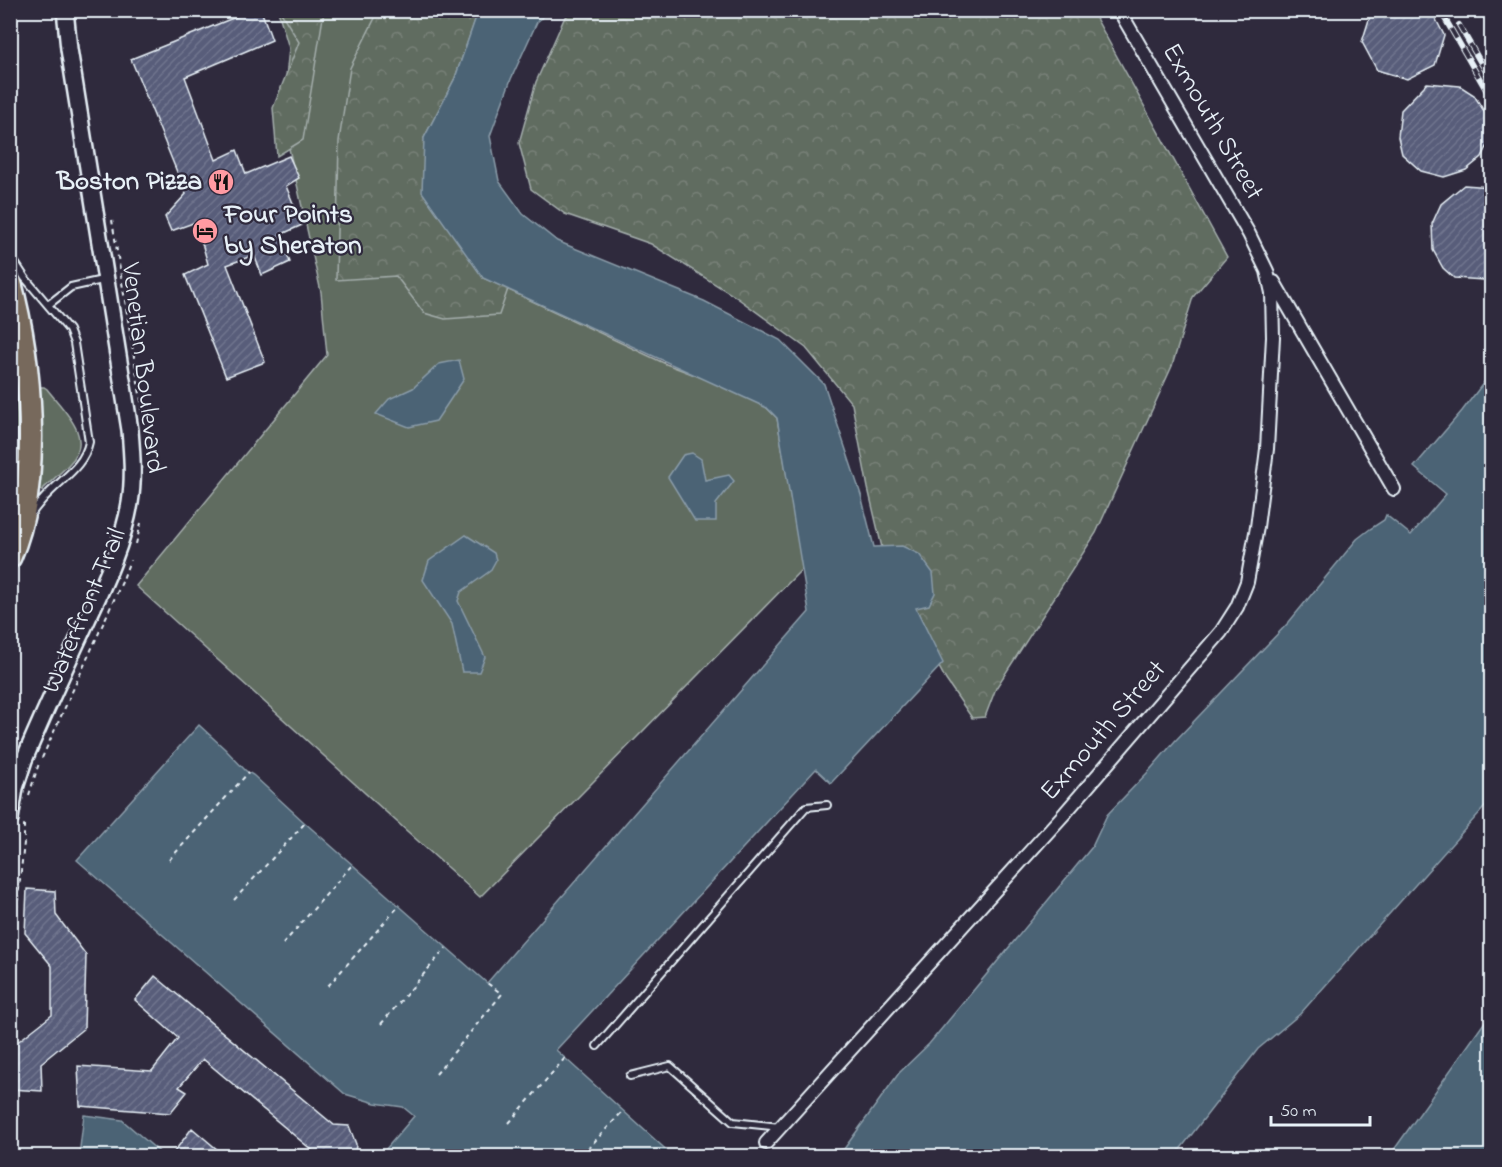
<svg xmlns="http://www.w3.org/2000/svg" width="1502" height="1167" font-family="'Indie Flower',sans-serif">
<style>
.grass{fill:#616c61;stroke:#a4aeac;stroke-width:1.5}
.forest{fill:url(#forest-crowns);stroke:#a4aeac;stroke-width:1.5}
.water{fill:#4b6375;stroke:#8a9ca9;stroke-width:1.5}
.building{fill:url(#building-hatch);stroke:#e8f1f8;stroke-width:1.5}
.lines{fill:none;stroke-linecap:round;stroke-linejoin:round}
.service-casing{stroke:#e8f1f8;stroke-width:10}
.minor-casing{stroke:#e8f1f8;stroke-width:16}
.tertiary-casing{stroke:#e8f1f8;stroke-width:20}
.motorway-casing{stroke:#e8f1f8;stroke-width:26}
.path{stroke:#e8f1f8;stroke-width:2;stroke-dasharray:4.5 4.5;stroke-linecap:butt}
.service{stroke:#2f2a3d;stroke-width:6}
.minor{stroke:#2f2a3d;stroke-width:12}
.tertiary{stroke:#2f2a3d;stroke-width:15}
.motorway{stroke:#77695c;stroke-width:21}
.rail-casing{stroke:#e8f1f8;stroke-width:6}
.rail{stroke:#2f2a3d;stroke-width:4;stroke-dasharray:11;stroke-linecap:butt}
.labels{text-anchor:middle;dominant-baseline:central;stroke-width:4.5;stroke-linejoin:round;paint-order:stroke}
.street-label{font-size:27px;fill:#e8f1f8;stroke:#2f2a3d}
.poi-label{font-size:27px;font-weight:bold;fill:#e8f1f8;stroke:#2f2a3d;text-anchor:end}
</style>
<defs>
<pattern id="forest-crowns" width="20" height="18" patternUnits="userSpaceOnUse" patternTransform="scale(1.5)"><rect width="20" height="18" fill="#616c61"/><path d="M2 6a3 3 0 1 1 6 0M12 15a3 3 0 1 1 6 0" fill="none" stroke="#788178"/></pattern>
<pattern id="building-hatch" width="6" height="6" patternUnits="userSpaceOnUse" patternTransform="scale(1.5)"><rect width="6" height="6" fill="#585d7a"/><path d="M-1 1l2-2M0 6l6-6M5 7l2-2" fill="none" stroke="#70758e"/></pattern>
</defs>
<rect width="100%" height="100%" fill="#2f2a3d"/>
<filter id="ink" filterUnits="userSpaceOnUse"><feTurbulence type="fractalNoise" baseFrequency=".0167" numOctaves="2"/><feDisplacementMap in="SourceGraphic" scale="12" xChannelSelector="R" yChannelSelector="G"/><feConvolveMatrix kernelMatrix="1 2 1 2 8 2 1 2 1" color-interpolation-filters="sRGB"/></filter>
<g filter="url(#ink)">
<!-- grass -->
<path class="grass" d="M 278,11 L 481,11 L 483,278 L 666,364 L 750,396 L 767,408 L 777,418 L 803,568 L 480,897 L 136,586 L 327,355 L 321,292 L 282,117 L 289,48 Z
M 10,315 L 21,389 L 21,462 L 14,520 L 10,518 Z
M 39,387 L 44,387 L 47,389 C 63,410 95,437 70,463 C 61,473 51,481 42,490 L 40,490 L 36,487 L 38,390 Z"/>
<!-- forest -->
<path class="forest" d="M 280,11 L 324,11 L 303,140 L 277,156 L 273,108 L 299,42 Z
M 383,11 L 475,11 L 478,12 L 455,78 L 424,138 L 483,278 L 508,289 L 499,315 L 445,319 L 424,313 L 396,276 L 336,280 L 339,141 L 350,68 L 375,18 Z
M 572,11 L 1092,11 L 1227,257 L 1193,297 L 1172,366 L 1096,533 L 996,688 L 985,717 L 972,718 L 946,680 L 887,569 L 868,488 L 852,404 L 806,348 L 736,297 L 651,244 L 565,214 L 531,189 L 519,143 L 536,82 L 564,19 Z"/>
<!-- water -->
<path class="water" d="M 478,11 L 550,11 L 537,22 L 511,79 L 490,136 L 499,181 L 523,214 L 557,241 L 704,301 L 780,340 L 824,384 L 861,495 L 874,547 L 902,546 L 919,554 L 933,573 L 935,593 L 929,605 L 916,608 L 943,663 L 831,783 L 816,769 L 556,1050 L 673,1156 L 380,1156 L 414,1116 L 403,1107 L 375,1103 L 345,1094 L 77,860 L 199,725 L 225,749 L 246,771 L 253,775 L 304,822 L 487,983 L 809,612 L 777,418 L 767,408 L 483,278 L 422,192 L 424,138 L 455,78 Z
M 459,360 L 464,379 L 436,421 L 409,427 L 376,414 L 389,399 L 413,388 L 439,364 Z
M 1491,373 L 1491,800 L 1300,1014 L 1258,1049 L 1175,1156 L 822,1156 L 825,1153 L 844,1149 L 899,1073 L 929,1044 L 1092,847 L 1107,815 L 1148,772 L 1175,741 L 1289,622 L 1357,539 L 1370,529 L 1384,520 L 1386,515 L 1411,535 L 1446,494 L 1414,467 L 1462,411 Z
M 692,453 L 701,459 L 705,480 L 729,475 L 734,481 L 716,504 L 716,521 L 695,521 L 668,477 L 683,455 Z
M 466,535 L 494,553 L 496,560 L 490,571 L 461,592 L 458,601 L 485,657 L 479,672 L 462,672 L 452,624 L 423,580 L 429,561 Z
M 1491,1013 L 1491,1156 L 1389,1156 L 1391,1154 Z
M 84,1115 L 122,1120 L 164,1156 L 79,1156 Z"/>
<!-- building -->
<path class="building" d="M 235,10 L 261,10 L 272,40 L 185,77 L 216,160 L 237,150 L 246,174 L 289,156 L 299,178 L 286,186 L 302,225 L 280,235 L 290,262 L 262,275 L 254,255 L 227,265 L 265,362 L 226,377 L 185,275 L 208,264 L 196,222 L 171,231 L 165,217 L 186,194 L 131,59 L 238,16 Z
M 1372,10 L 1431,10 L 1444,35 L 1435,65 L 1407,79 L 1377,70 L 1362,42 Z
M 1427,83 L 1460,86 L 1474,95 L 1487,116 L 1491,139 L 1482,157 L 1466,170 L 1444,177 L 1421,171 L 1402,154 L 1398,137 L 1401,110 Z
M 1464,185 L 1491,187 L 1491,276 L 1484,280 L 1454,278 L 1443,268 L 1433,250 L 1432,224 L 1441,204 Z
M 27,889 L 55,891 L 56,915 L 86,955 L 84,1028 L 41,1063 L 42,1091 L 10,1089 L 11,1047 L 52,1015 L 52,966 L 25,933 Z
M 155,976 L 334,1125 L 349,1126 L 356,1144 L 355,1156 L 319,1156 L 203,1059 L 179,1087 L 187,1092 L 170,1113 L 80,1106 L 78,1066 L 152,1071 L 178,1038 L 135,1000 Z
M 192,1128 L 225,1156 L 171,1156 Z"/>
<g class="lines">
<!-- service casing -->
<g class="service-casing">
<path id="service" d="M 10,255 L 25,278 L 69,330 L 74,343 L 89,442 C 84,466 63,478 47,495 C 41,501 36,508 31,514
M 48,305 L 71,287 L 107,279
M 597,1046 L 806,807 L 827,805
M 630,1076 L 670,1066 L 733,1122 L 780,1127"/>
</g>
<!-- minor casing -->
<g class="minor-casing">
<path id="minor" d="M 1274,282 L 1394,489
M 766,1143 L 1065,813 L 1221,632 L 1237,607 L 1247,582 L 1257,527 L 1267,449 L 1273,337 L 1272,293 L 1267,271 L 1249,234 L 1119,10"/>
</g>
<!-- tertiary casing -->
<g class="tertiary-casing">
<path id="tertiary" d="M 10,819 L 15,788 L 24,760 C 44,712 66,665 88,618 C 105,582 123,543 130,503 C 134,478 132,454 130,430 L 69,49 L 65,10"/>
</g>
<!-- motorway casing -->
<g class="motorway-casing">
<path id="motorway" d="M 10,281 C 31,359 43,482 10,557"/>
</g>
<!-- path -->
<path class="path" d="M 112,220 L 143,413
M 136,544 L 141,523
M 42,758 L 122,582 L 130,560
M 29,795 L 39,763
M 169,860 L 249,772
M 234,900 L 305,823
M 283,944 L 352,865
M 10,972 L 24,843 L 24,823
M 328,986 L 399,906
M 381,1024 L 446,948
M 436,1074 L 502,994 L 487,983
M 509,1123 L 565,1058
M 581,1156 L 623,1111"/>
<!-- service -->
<use href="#service" class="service"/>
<!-- minor -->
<use href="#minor" class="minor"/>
<!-- tertiary -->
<use href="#tertiary" class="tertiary"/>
<!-- motorway -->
<use href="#motorway" class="motorway"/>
<!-- rail casing -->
<g class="rail-casing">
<path id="rail" d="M 1440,10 L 1492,100
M 1459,25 L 1492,82"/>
</g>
<!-- rail -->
<use href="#rail" class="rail"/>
</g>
</g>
<!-- icons -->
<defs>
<g id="restaurant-disc" transform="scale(1.35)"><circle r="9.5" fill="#ff9aa2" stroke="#2f2a3d"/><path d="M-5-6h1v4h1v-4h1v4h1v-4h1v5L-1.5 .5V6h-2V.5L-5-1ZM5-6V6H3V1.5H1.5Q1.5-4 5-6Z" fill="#111"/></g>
<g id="hotel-disc" transform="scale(1.35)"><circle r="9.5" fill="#ff9aa2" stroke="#2f2a3d"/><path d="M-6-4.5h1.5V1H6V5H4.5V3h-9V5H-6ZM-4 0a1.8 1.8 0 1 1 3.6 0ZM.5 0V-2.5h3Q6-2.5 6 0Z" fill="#111"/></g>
</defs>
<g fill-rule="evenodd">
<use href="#restaurant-disc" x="221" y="182"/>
<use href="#hotel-disc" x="205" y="231"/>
</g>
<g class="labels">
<!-- street labels -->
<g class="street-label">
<text transform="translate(1212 122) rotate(60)">Exmouth Street</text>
<text transform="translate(142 368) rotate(83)">Venetian Boulevard</text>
<text transform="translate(85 611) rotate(-67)">Waterfront Trail</text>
<text transform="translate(1104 731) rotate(-49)">Exmouth Street</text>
</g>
<!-- poi labels -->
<g class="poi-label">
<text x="202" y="182">Boston Pizza</text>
<text x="224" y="215" text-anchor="start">Four Points<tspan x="224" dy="31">by Sheraton</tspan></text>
</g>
</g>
<!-- margin -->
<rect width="1502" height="1167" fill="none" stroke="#2f2a3d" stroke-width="36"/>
<rect x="18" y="18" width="1466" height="1131" fill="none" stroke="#e8f1f8" stroke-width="2" filter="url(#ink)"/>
<!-- scale -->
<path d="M1271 1116v9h99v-9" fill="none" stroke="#e8f1f8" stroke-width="3"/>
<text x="1280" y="1116" font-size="18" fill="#e8f1f8" stroke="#2f2a3d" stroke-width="4.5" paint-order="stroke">50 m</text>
</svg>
